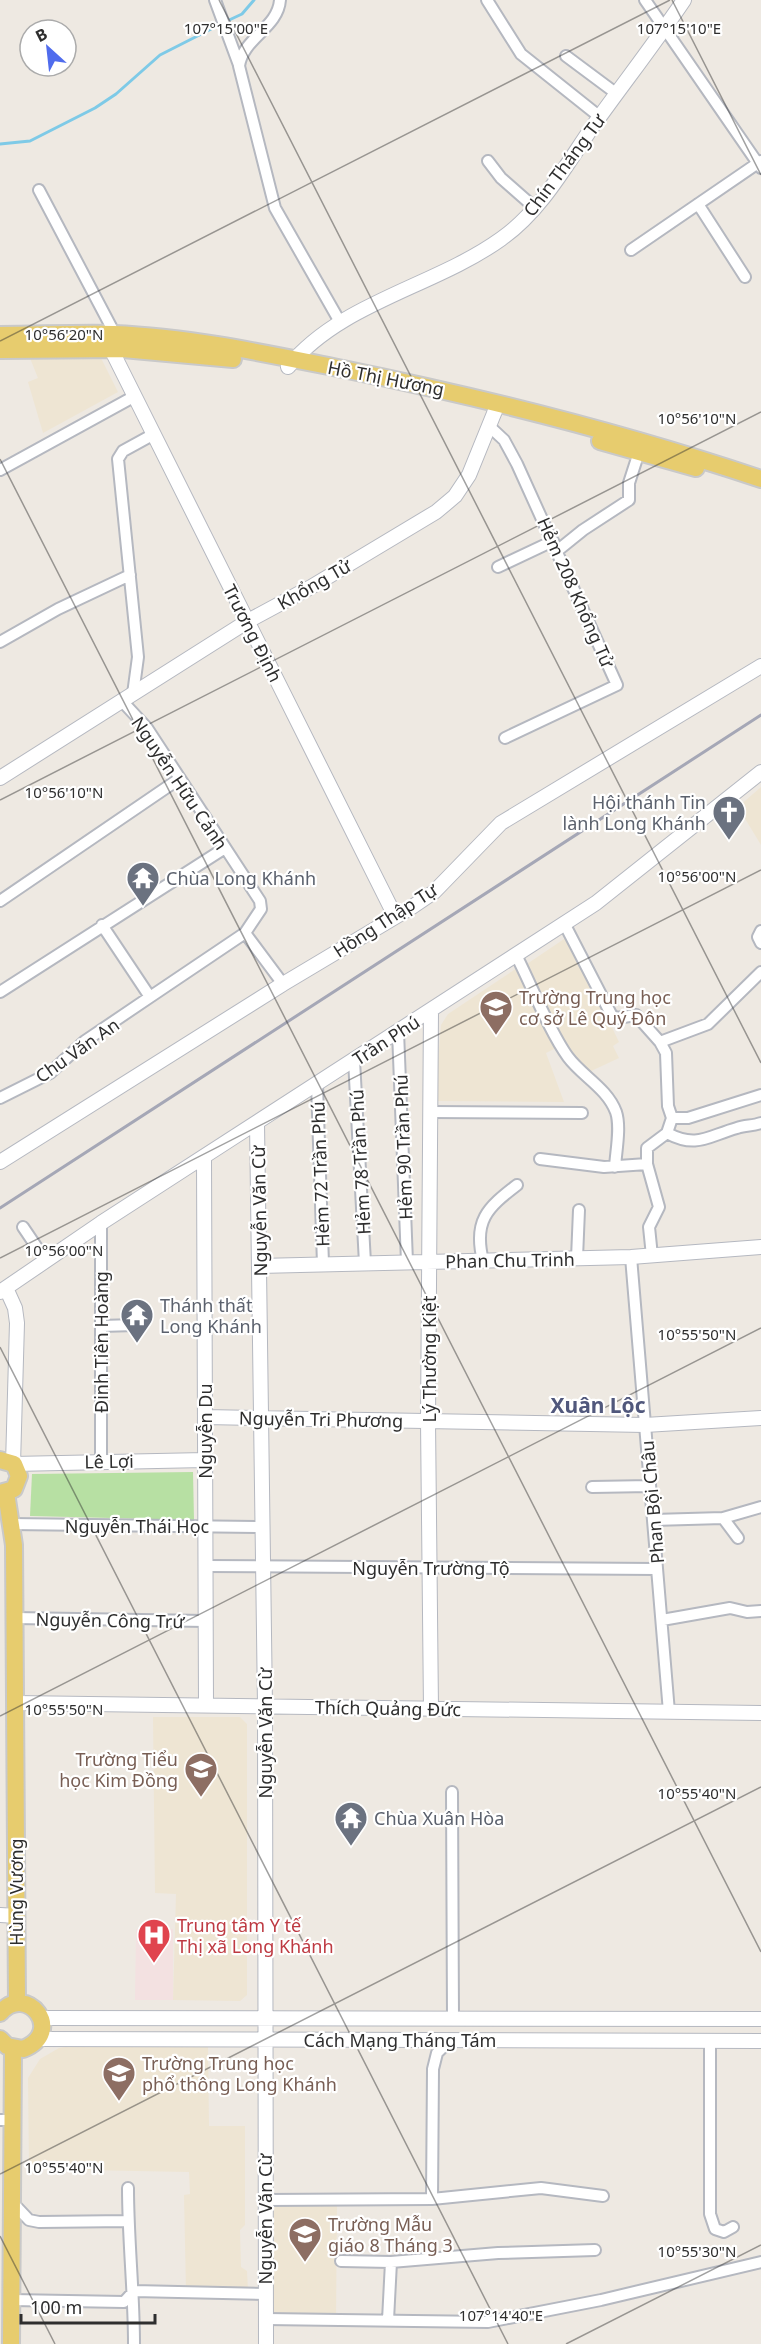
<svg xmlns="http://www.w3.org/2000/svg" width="761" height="2344" font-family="'Noto Sans',sans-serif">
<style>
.education{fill:#eee5d3}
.medical{fill:#f3e1e1}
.green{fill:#b7e0a3}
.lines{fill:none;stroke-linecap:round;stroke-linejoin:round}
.stream{stroke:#7ecae7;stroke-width:3}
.minor-casing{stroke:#b5b8c0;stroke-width:14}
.tertiary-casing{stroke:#b5b8c0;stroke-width:16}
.primary-casing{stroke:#c9c9c9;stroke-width:20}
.minor{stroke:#fff;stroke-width:10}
.tertiary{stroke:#fff;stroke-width:14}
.primary{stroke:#e7cc6e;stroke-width:16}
.rail{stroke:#a5a7b6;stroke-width:3}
.ticks{fill:none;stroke:#2e2e2e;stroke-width:1.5;stroke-opacity:0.45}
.labels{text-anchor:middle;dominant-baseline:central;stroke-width:4.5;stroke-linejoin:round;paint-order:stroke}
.street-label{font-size:18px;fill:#2e2e2e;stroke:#fff}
.worship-label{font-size:18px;fill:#5b616d;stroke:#fff;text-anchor:start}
.education-label{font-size:18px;fill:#785e54;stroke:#fff;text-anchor:start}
.health-label{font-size:18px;fill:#be3a42;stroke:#fff;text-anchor:start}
.quarter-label{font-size:21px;font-weight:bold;fill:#51587c;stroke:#fff}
.ticks-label{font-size:15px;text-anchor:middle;fill:#2e2e2e;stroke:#fff;stroke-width:4.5;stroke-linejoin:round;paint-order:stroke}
</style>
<rect width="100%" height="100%" fill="#eee9e2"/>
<!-- education -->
<path class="education" d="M 100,356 L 118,392 L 43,433 L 28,382 L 38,378 L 30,358 Z
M 761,787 L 761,845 L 738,807 Z
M 570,935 L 578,957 L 619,1042 L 613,1046 L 619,1058 L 589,1072 L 570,1055 L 527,964 Z
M 517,968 L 558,1047 L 546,1053 L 564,1102 L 438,1101 L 437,1073 L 441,1025 L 448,1014 Z
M 153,1717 L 240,1717 L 247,1724 L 247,1995 L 240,2001 L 173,2000 L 176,1894 L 155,1893 Z
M 70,2046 L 208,2047 L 209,2126 L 245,2126 L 245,2225 L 240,2230 L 241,2267 L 247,2271 L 248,2290 L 186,2291 L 184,2195 L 190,2194 L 189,2172 L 29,2169 L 28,2078 L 40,2059 L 59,2048 Z
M 273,2203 L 337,2203 L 336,2322 L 272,2322 Z"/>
<!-- medical -->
<path class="medical" d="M 136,1929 L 173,1929 L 173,2000 L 135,2000 Z"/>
<!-- green -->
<path class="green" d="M 193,1472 L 194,1520 L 30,1516 L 32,1474 Z"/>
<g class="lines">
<!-- stream -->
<path class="stream" d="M 227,21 L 242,14 L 254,0
M 0,144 L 30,141 L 95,108 L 116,94 L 160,55 L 221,24"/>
<!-- minor casing -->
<g class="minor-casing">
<path id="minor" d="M 215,0 L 239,65
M 280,0 C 278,28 243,38 239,66 L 275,208 L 340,322
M 487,0 L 521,54 L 600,117
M 645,0 L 761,168
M 566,56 L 617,94
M 488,161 L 501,178 L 534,207
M 39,190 L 117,338
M 698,204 L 745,277
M 631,250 L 761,161
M 489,426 L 504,440 L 517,464 L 617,685 L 505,738
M 0,470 L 135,396
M 557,551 L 583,530 L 629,500 L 629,483 L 639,452
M 498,567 L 553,541
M 0,642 L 58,609 L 130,575
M 133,694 L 138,657 L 118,459 L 123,451 L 154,434
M 122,701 L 147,728 L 260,901 L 261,909 L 245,933 L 283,984
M 0,901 L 179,779
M 564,923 L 612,1016 L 617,1018 L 636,1015 L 660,1042 L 666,1053 L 668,1106 L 672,1118 L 667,1133 C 697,1149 708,1136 737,1128 C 745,1125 753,1126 761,1123
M 102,925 L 150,997 L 245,933
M 761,931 L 758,937 L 761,943
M 516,955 C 531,984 549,1031 568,1057 C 582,1076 607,1088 616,1112 C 621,1127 616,1151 615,1167
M 0,992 L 225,848
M 398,1031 L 407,1262
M 660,1042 L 708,1024 L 761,972
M 354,1060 L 365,1263
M 317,1084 L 323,1264
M 0,1098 L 50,1073 L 85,1041 L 150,997
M 430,1112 L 582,1113
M 672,1118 L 688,1118 L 761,1095
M 540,1159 L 604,1167 L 647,1164
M 101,1223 L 101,1461
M 23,1227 L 46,1261
M 652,1256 L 649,1227 L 659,1207 L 647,1164 L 647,1148 L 667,1133
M 631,1257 L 669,1712
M 577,1258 L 579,1210
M 483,1261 C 473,1221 487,1208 517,1185
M 101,1326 L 135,1325
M 592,1487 L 650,1486
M 723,1518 L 738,1538
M 653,1520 L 723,1518 L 761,1507
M 10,1524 L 263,1527
M 206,1566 L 657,1569
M 14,1618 L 206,1621
M 662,1620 L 730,1608 L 747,1612 L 761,1611
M 452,1792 L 453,2019
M 710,2041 L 710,2214 L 715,2229 L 724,2232 L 733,2227
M 0,2120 L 13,2120
M 128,2188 C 128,2240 134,2292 134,2344
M 432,2199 L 433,2069 L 437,2053 L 450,2040
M 265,2200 L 432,2199 L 541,2188 L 603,2196
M 12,2202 L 29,2220 L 39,2222 L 128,2221
M 341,2261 L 391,2262 L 498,2253 L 595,2250
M 12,2300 L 124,2302 L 134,2291 L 266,2294
M 266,2319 L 488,2322 L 601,2300 L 761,2262
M 388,2320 L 391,2262"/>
</g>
<!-- tertiary casing -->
<g class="tertiary-casing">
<path id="tertiary" d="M 111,349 L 395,916
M 288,367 C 341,302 434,287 501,239 C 541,211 566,165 593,126 C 623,84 655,43 684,0
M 0,778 L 248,621 L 311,587 L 436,512 L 455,496 L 469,475 L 495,411
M 257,1123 L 265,1706 L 266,2344
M 204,1158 L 206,1705
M 0,1162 L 283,984 L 412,907 L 434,892 L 501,823 L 761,666
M 259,1266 L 631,1257 L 761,1247
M 6,1288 L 15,1308 L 17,1323 L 13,1464 L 205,1460
M 0,1292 L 101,1223 L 596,903 L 761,772
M 205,1417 L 645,1425 L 761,1418
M 15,1703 L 761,1713
M 431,1709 L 428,1421 L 431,1010
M 0,1915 L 17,1916
M 41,2018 L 761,2019
M 39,2039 L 761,2041"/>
</g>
<!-- primary casing -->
<g class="primary-casing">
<path id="primary" d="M 0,335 C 38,335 76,333 114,334 C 190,337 268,354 343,369 C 485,398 624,433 761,479
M 0,350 L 123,349 L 233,359
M 600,441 L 696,468
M 0,1460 L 14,1464 L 19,1476 L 14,1489 L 0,1493
M 6,1493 L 14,1545 L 17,2003
M 0,2013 C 27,1982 66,2032 23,2049 L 7,2046 L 0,2039
M 11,2344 L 13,2049"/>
</g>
<!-- minor -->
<use href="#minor" class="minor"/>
<!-- tertiary -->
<use href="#tertiary" class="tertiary"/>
<!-- primary -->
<use href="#primary" class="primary"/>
<!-- rail -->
<path class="rail" d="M 0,1208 L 761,715"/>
</g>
<!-- ticks -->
<path class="ticks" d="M 219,0 L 761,1063M 672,0 L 761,175M 0,341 L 670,0M 0,459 L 761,1952M 0,800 L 761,412M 0,1258 L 761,870M 0,1347 L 508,2344M 0,1716 L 761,1328M 0,2174 L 761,1787M 0,2236 L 55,2344M 566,2344 L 761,2245"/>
<!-- icons -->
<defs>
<g id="church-pin" transform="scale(1.725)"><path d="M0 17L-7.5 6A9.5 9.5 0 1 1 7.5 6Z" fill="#6b7280" stroke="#fff"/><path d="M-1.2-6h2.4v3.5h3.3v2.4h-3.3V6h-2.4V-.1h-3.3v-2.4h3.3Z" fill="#fff"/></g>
<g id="temple-pin" transform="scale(1.725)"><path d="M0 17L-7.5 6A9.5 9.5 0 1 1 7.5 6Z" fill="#6b7280" stroke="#fff"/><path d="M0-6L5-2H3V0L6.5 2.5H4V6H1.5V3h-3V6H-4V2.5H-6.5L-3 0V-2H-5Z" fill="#fff"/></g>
<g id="school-pin" transform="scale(1.725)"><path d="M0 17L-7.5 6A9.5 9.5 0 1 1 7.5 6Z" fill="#8d6e63" stroke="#fff"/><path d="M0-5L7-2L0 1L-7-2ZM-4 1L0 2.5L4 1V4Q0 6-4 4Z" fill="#fff"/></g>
<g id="hospital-pin" transform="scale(1.725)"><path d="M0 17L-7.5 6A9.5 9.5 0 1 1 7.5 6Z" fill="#e0444e" stroke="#fff"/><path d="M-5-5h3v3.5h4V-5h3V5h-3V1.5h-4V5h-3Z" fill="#fff"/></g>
</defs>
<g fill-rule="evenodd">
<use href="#church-pin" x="729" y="812"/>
<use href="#temple-pin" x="143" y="878"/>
<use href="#school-pin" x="496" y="1007"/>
<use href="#temple-pin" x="137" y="1315"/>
<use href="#school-pin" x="201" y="1769"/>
<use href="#temple-pin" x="351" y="1818"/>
<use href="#hospital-pin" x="154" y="1935"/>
<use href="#school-pin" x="119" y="2073"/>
<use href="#school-pin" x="305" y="2234"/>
</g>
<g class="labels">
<!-- street labels -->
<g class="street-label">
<text transform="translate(564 165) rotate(-53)">Chín Tháng Tư</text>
<text transform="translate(386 378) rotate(11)">Hồ Thị Hương</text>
<text transform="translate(314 584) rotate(-30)">Khổng Tử</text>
<text transform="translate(576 592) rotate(66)">Hẻm 208 Khổng Tử</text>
<text transform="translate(253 633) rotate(63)">Trương Định</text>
<text transform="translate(180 783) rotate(56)">Nguyễn Hữu Cảnh</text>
<text transform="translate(385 920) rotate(-33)">Hồng Thập Tự</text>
<text transform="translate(386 1040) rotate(-33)">Trần Phú</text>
<text transform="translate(77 1050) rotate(-35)">Chu Văn An</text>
<text transform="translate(403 1147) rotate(-92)">Hẻm 90 Trần Phú</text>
<text transform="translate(360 1162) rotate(-93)">Hẻm 78 Trần Phú</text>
<text transform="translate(320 1174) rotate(-92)">Hẻm 72 Trần Phú</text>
<text transform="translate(259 1211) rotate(-91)">Nguyễn Văn Cừ</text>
<text transform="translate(510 1260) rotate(-1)">Phan Chu Trinh</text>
<text transform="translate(101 1342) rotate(-90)">Đinh Tiên Hoàng</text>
<text transform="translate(429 1359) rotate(-90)">Lý Thường Kiệt</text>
<text transform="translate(321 1419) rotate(1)">Nguyễn Tri Phương</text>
<text transform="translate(205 1431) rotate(-90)">Nguyễn Du</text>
<text transform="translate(109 1461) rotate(-1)">Lê Lợi</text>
<text transform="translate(652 1502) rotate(-95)">Phan Bội Châu</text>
<text x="137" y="1526">Nguyễn Thái Học</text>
<text x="431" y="1568">Nguyễn Trường Tộ</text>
<text transform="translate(110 1620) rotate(1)">Nguyễn Công Trứ</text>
<text transform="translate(388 1708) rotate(1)">Thích Quảng Đức</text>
<text transform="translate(265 1733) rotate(-90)">Nguyễn Văn Cừ</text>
<text transform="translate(16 1892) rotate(-90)">Hùng Vương</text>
<text x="400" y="2040">Cách Mạng Tháng Tám</text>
<text transform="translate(265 2219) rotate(-90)">Nguyễn Văn Cừ</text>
</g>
<!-- worship labels -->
<g class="worship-label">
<text x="706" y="802" text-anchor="end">Hội thánh Tin<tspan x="706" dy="21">lành Long Khánh</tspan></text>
<text x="166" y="878">Chùa Long Khánh</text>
<text x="160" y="1305">Thánh thất<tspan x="160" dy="21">Long Khánh</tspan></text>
<text x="374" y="1818">Chùa Xuân Hòa</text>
</g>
<!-- education labels -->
<g class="education-label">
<text x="519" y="997">Trường Trung học<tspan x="519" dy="21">cơ sở Lê Quý Đôn</tspan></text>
<text x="178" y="1759" text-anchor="end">Trường Tiểu<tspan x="178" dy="21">học Kim Đồng</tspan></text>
<text x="142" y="2063">Trường Trung học<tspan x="142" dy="21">phổ thông Long Khánh</tspan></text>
<text x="328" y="2224">Trường Mẫu<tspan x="328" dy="21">giáo 8 Tháng 3</tspan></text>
</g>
<!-- health labels -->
<g class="health-label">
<text x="177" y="1925">Trung tâm Y tế<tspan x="177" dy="21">Thị xã Long Khánh</tspan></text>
</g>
<!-- quarter labels -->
<g class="quarter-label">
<text x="598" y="1405">Xuân Lộc</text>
</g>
</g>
<g class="ticks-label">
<text x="226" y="34">107°15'00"E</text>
<text x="679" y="34">107°15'10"E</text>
<text x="64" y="340">10°56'20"N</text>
<text x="697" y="424">10°56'10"N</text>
<text x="64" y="798">10°56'10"N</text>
<text x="697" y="882">10°56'00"N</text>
<text x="64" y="1256">10°56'00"N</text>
<text x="697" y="1340">10°55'50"N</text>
<text x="64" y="1715">10°55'50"N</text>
<text x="697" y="1799">10°55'40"N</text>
<text x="64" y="2173">10°55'40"N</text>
<text x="697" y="2257">10°55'30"N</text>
<text x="501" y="2321">107°14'40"E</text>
</g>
<!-- north arrow -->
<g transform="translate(48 48) rotate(333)"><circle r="28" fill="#ffffff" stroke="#ababab" stroke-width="1.5"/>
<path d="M0-4.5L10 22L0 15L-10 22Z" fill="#506ced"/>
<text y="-9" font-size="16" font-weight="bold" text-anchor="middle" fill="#2e2e2e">B</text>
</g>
<!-- scale -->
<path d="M21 2314v9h134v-9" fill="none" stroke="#2e2e2e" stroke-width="3"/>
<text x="30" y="2314" font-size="18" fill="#2e2e2e" stroke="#ffffff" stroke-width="4.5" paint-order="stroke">100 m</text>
</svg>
